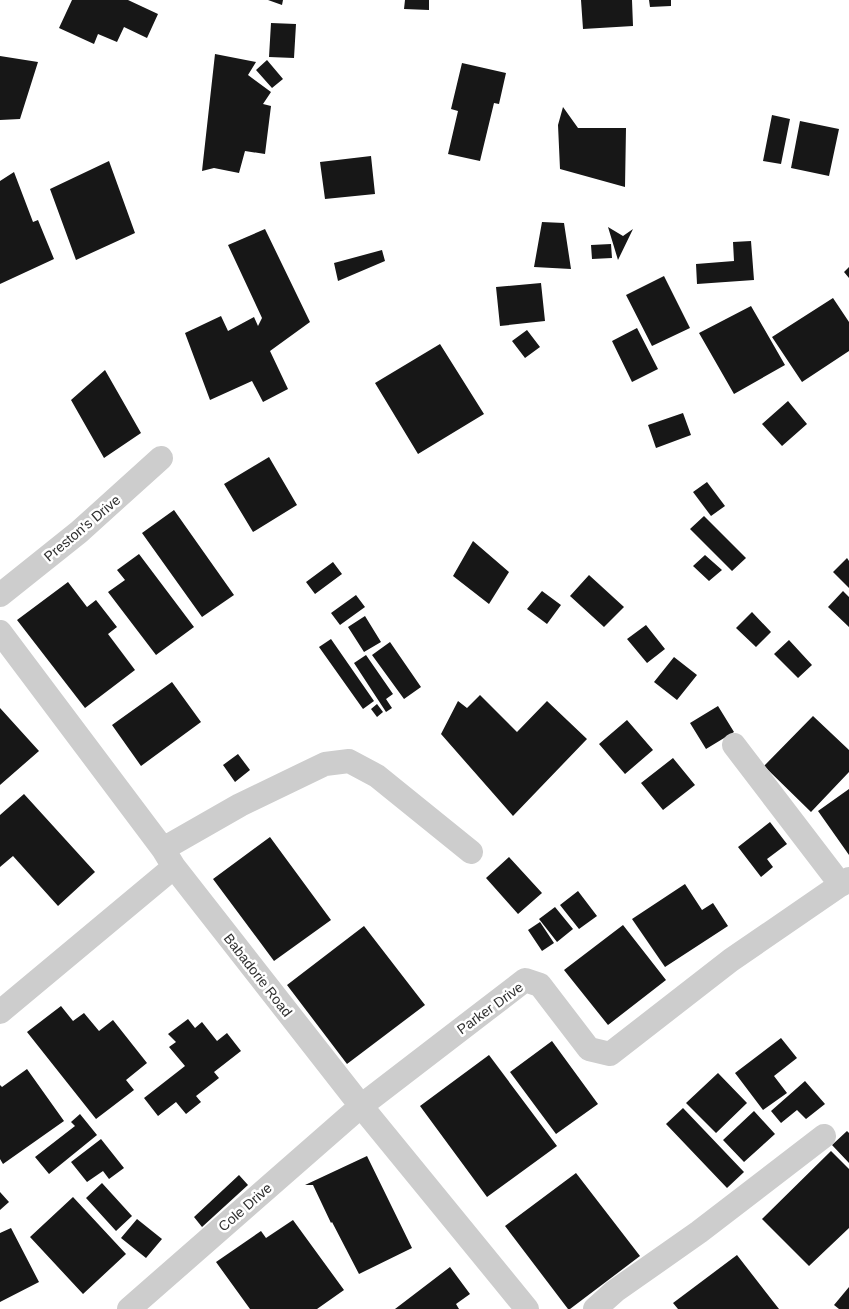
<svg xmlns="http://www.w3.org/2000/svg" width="849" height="1309" font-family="Helvetica,sans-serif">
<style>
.building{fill:#171717}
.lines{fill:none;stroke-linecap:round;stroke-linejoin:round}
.street{stroke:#cdcdcd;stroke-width:24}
.labels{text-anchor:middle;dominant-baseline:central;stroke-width:5;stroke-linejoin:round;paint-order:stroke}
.street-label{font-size:14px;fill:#303030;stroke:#fff}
</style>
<rect width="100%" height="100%" fill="#fff"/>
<!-- building -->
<path class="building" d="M 72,0 L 128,0 L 158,14 L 147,38 L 124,27 L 117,42 L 98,34 L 94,44 L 59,28 Z
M 268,0 L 283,0 L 282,5 Z
M 405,0 L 429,0 L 429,10 L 404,9 Z
M 581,0 L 632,0 L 633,26 L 583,29 Z
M 649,0 L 671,0 L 671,6 L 650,7 Z
M 271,23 L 296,24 L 294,58 L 269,57 Z
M 215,54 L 256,62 L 248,75 L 271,92 L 263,104 L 271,106 L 265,154 L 245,151 L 239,173 L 214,168 L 202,171 Z
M 0,56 L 38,62 L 20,119 L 0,120 Z
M 267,60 L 283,79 L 272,88 L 256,70 Z
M 462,63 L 506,73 L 499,104 L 494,103 L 480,161 L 448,154 L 458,111 L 451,109 Z
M 563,107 L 578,128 L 626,128 L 625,187 L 560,169 L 558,125 Z
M 772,115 L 790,119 L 781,164 L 763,161 Z
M 800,121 L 839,129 L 829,176 L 791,168 Z
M 371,156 L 375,194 L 325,199 L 320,162 Z
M 109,161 L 135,233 L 76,260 L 50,189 Z
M 14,172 L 33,222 L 38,220 L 54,259 L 0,284 L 0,181 Z
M 542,222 L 564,223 L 571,269 L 534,267 Z
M 608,227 L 623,236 L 633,229 L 618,260 Z
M 265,229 L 310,322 L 270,351 L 288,389 L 263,402 L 252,381 L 210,400 L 185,333 L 221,316 L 228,331 L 254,317 L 258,326 L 262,318 L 228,245 Z
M 751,241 L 754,280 L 697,284 L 696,264 L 734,261 L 733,242 Z
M 611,244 L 612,258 L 592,259 L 591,245 Z
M 382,250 L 385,261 L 338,281 L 334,263 Z
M 849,267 L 849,278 L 844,272 Z
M 664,276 L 690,328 L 652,346 L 626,295 Z
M 541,283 L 545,321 L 500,326 L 496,287 Z
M 833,298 L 849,322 L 849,351 L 802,382 L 772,337 Z
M 751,306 L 785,365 L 734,394 L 699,333 Z
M 637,328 L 658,369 L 632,382 L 612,341 Z
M 527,330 L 540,347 L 525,358 L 512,341 Z
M 440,344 L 484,414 L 418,454 L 375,383 Z
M 105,370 L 141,433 L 104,458 L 71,400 Z
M 788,401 L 807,424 L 782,446 L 762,424 Z
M 683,413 L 691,435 L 656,448 L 648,425 Z
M 269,457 L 297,505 L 253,532 L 224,484 Z
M 707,482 L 725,506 L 711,516 L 693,492 Z
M 174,510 L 234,595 L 202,617 L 142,533 Z
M 704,516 L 746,558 L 732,571 L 690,529 Z
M 473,541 L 509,572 L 489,604 L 453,576 Z
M 139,554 L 194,627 L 156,655 L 108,592 L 125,580 L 117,570 Z
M 705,555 L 722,570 L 709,581 L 693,566 Z
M 847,558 L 849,561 L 849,588 L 833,572 Z
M 333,562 L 342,574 L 315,594 L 306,582 Z
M 589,575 L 624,607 L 604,627 L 570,596 Z
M 68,582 L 87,607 L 96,600 L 117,627 L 108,634 L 135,670 L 85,708 L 17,620 Z
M 542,591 L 561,605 L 547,624 L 527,609 Z
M 843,591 L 849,597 L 849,627 L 828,607 Z
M 356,595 L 365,607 L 340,625 L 331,613 Z
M 752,612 L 771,632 L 756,647 L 736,628 Z
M 365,616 L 381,642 L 364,652 L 348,627 Z
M 646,625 L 665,649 L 647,663 L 627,639 Z
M 331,639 L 374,701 L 363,709 L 319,647 Z
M 789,640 L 812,665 L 798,678 L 774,654 Z
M 390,642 L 421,687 L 404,699 L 372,655 Z
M 366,655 L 393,694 L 386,699 L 392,708 L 386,712 L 354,663 Z
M 674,657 L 697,675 L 677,700 L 654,682 Z
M 172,682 L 201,722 L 141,766 L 112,725 Z
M 480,695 L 517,732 L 547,701 L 587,739 L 513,816 L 441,734 L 458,701 L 467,708 Z
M 377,704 L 383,712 L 377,717 L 371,709 Z
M 718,706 L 734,732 L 706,749 L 690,723 Z
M 0,708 L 39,751 L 0,785 Z
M 813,716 L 849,750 L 849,772 L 811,812 L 764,766 Z
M 627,720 L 653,750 L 625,774 L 599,744 Z
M 238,754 L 250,770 L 235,782 L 223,765 Z
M 673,758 L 695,785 L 663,810 L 641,783 Z
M 849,789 L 849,855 L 818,811 Z
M 24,794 L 95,872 L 58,906 L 13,856 L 0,867 L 0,815 Z
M 770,822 L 787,844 L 767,859 L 773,867 L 761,877 L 738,847 Z
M 270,837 L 331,920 L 274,961 L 213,879 Z
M 509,857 L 542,893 L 518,914 L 486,878 Z
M 685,884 L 702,910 L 713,903 L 728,926 L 665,967 L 632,919 Z
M 578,891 L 597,916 L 579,929 L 560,905 Z
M 555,907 L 573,929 L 557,942 L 539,919 Z
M 540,922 L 554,943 L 542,951 L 528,930 Z
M 623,925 L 666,980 L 608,1025 L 564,970 Z
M 364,926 L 425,1005 L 347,1064 L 287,985 Z
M 61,1006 L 73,1021 L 84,1013 L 99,1031 L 113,1020 L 147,1063 L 126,1080 L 134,1090 L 96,1119 L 27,1032 Z
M 188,1019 L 195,1028 L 202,1022 L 217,1041 L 227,1033 L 241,1051 L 214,1072 L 219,1078 L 196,1096 L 201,1102 L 186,1114 L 176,1102 L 158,1116 L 144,1098 L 185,1066 L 169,1047 L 176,1042 L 168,1034 Z
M 781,1038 L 797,1058 L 774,1076 L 787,1093 L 763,1110 L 735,1073 Z
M 552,1041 L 598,1104 L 556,1134 L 510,1072 Z
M 489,1055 L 557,1146 L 487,1197 L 420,1106 Z
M 27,1069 L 64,1121 L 3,1164 L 0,1159 L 0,1085 L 2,1087 Z
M 718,1073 L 747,1103 L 716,1133 L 686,1103 Z
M 805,1081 L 825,1104 L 806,1119 L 797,1110 L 781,1123 L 771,1111 Z
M 683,1108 L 744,1172 L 727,1188 L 666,1124 Z
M 754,1111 L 775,1134 L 744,1162 L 723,1140 Z
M 80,1114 L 97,1135 L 49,1174 L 35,1157 L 75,1126 L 71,1122 Z
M 847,1131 L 849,1133 L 849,1163 L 832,1145 Z
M 101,1139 L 124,1168 L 109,1179 L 103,1171 L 87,1182 L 71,1162 Z
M 831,1151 L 849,1169 L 849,1228 L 809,1266 L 762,1219 Z
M 367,1156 L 412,1248 L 359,1274 L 332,1222 L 331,1223 L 313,1185 L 305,1185 Z
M 576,1173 L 640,1256 L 570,1309 L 568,1309 L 505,1226 Z
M 239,1175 L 248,1185 L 202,1227 L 194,1217 Z
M 102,1183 L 132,1216 L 116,1231 L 86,1198 Z
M 0,1192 L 9,1202 L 0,1210 Z
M 73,1197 L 126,1254 L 83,1294 L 30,1237 Z
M 137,1219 L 162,1239 L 146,1258 L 121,1238 Z
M 293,1220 L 344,1290 L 317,1309 L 250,1309 L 216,1262 L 261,1231 L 266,1238 Z
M 11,1228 L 39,1282 L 0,1302 L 0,1233 Z
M 737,1255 L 779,1309 L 678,1309 L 673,1303 Z
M 450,1267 L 470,1294 L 456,1304 L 459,1309 L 395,1309 Z
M 849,1287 L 849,1309 L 839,1309 L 834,1305 Z"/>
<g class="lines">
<!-- street -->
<path class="street" d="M 0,595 L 79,532 L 161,458
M 0,632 L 163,849 L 174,867 L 361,1106 L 527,1309
M 734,745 L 841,885
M 163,849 L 240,805 L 325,764 L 349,761 L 377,776 L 471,852
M 0,1012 L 174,867
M 129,1309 L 361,1106 L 525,980 L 540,985 L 589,1049 L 610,1054 L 731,960 L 849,879
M 595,1309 L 615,1291 L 699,1232 L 824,1136"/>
</g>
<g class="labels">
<!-- street labels -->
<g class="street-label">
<text transform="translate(82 528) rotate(-40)">Preston's Drive</text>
<text transform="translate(258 975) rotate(52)">Babadorie Road</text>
<text transform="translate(490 1008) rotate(-36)">Parker Drive</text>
<text transform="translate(245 1207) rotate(-41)">Cole Drive</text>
</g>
</g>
</svg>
